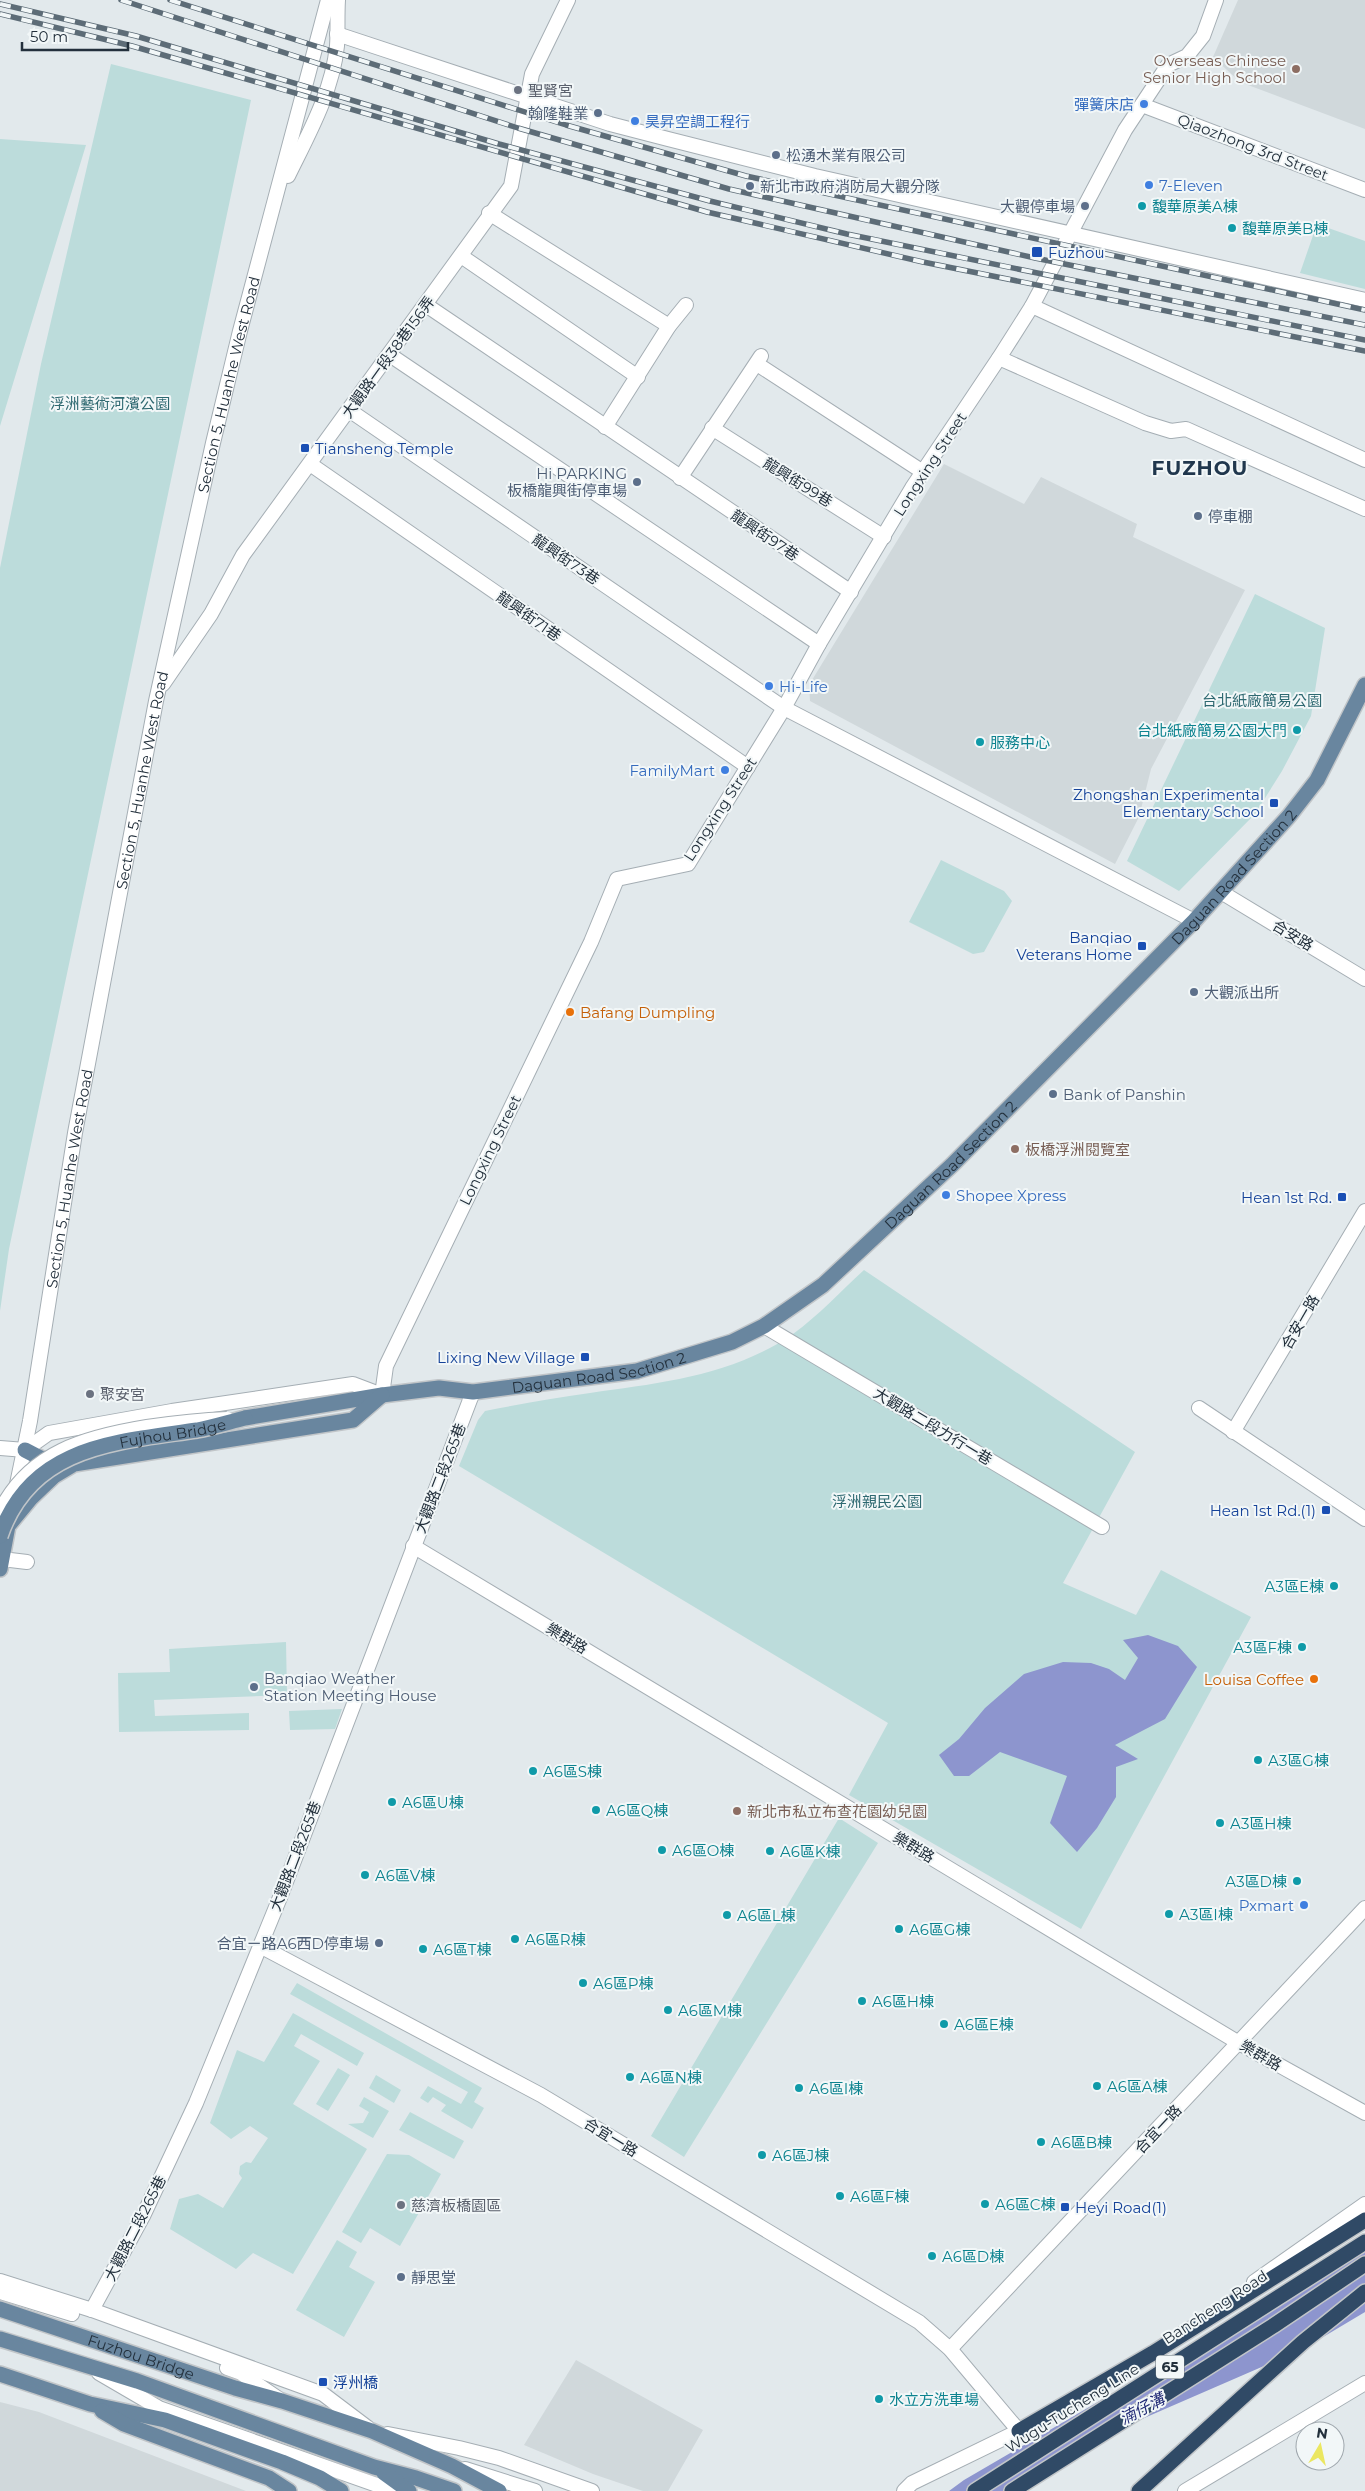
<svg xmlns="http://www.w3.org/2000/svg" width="1365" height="2491" font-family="Montserrat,'Noto Sans TC',sans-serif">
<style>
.built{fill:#d0d8db}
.green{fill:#bcdcdb}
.water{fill:#8d95ce}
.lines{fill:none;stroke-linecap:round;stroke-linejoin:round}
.minor-casing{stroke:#a5aeb4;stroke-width:16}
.major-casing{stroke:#c1c5c8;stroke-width:18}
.highway-casing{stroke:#c1c5c8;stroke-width:18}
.minor{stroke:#fff;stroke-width:14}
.major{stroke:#69869f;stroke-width:15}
.highway{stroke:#304a66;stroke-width:15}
.rail-casing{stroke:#5d6c77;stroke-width:5.5}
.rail{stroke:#f2f7f8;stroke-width:4;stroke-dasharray:11;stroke-linecap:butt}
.minor-bridge-casing{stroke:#a5aeb4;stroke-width:16;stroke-linecap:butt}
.major-bridge-casing{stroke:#c1c5c8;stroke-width:18;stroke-linecap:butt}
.minor-bridge{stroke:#fff;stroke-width:14}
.major-bridge{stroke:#69869f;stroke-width:15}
.education-dot{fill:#8d6e63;stroke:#f2f7f8;stroke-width:2}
.worship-dot{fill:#6b7280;stroke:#f2f7f8;stroke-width:2}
.shop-dot{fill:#3f7fe0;stroke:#f2f7f8;stroke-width:2}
.service-dot{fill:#5c6f8a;stroke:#f2f7f8;stroke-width:2}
.culture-dot{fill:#0f9aa8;stroke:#f2f7f8;stroke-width:2}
.transit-dot{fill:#1a4fb4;stroke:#f2f7f8;stroke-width:2}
.food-dot{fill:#e8710a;stroke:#f2f7f8;stroke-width:2}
.labels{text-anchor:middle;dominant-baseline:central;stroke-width:4;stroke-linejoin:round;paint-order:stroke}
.shield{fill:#f2f7f8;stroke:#616c74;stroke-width:1}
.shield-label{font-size:14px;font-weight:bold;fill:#23303c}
.education-label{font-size:15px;fill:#785e54;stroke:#f2f7f8;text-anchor:start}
.worship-label{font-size:15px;fill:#5b616d;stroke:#f2f7f8;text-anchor:start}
.shop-label{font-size:15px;fill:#366cbe;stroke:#f2f7f8;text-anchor:start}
.service-label{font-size:15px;fill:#4e5e75;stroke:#f2f7f8;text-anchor:start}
.street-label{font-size:15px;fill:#23303c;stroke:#f2f7f8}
.culture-label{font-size:15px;fill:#0d838f;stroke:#f2f7f8;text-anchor:start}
.transit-label{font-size:15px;fill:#164399;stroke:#f2f7f8;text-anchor:end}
.park-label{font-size:15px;fill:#2f6971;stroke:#f2f7f8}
.food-label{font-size:15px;fill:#c56008;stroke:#f2f7f8;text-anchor:start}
.water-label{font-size:16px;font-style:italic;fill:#202975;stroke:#f2f7f8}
.district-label{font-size:20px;font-weight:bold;letter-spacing:1px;fill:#20374d;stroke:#f2f7f8}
</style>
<rect width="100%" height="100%" fill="#e2e9ec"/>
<!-- built -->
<path class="built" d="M 1238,0 L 1365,0 L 1365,129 L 1240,82 L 1213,57 Z
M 944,464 L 1024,504 L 1041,477 L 1137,524 L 1133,537 L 1245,590 L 1151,769 L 1139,817 L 1115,864 L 810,701 L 809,685 Z
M 576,2360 L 703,2430 L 668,2491 L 643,2491 L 593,2474 L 524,2445 Z
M 0,2402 L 39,2412 L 246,2491 L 0,2491 Z"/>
<!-- green -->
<path class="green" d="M 111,64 L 251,100 L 9,1249 L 0,1311 L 0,568 L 41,364 Z
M 0,139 L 86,145 L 0,426 Z
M 1317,224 L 1365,241 L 1365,289 L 1300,273 Z
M 1255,594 L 1325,628 L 1311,716 L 1282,771 L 1255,814 L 1179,891 L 1127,861 Z
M 941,860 L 1004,891 L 1012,901 L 984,952 L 973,954 L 909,922 Z
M 864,1270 L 1135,1452 L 1063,1583 L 1136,1615 L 1161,1570 L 1251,1617 L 1081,1929 L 849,1795 L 888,1723 L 459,1466 L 478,1420 L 485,1411 C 520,1404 555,1398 590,1393 C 661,1383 732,1376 793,1334 C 818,1316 841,1291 864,1270 Z
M 286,1642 L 287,1695 L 154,1700 L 155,1716 L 249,1713 L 249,1730 L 119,1732 L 118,1673 L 170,1672 L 169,1649 Z
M 342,1709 L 335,1729 L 290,1730 L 289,1711 Z
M 839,1818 L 878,1843 L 684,2157 L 651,2136 Z
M 297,1983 L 482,2088 L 474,2102 L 484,2108 L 472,2129 L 441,2111 L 446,2105 L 433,2097 L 428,2103 L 420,2098 L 428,2086 L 461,2104 L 468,2092 L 290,1994 Z
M 293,2013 L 364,2053 L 357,2066 L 301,2034 L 294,2046 L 320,2061 L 293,2104 L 367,2149 L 293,2274 L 253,2253 L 236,2269 L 170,2229 L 179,2199 L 198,2194 L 223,2208 L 242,2178 L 239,2174 L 240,2166 L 246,2162 L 251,2163 L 268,2138 L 250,2126 L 231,2139 L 210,2123 L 237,2050 L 264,2062 Z
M 338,2068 L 350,2075 L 328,2111 L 316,2104 Z
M 376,2075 L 401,2090 L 394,2103 L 369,2088 Z
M 364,2097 L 389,2111 L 373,2138 L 348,2124 L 363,2123 L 369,2112 L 359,2106 Z
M 410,2112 L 464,2141 L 454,2159 L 399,2130 Z
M 387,2154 L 409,2155 L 441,2174 L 400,2246 L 370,2228 L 361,2243 L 342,2232 Z
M 337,2240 L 357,2252 L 349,2267 L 375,2282 L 344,2337 L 296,2310 Z"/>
<!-- water -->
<path class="water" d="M 1148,1635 L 1178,1646 L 1197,1667 L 1165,1719 L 1115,1745 L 1138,1759 L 1116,1767 L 1116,1797 L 1097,1828 L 1077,1852 L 1050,1823 L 1067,1776 L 1000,1752 L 969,1776 L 954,1776 L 939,1755 L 959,1739 L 985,1708 L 1024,1674 L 1063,1662 L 1091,1663 L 1109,1669 L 1125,1680 L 1138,1658 L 1123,1640 Z
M 1365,2246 L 1365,2312 L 1303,2349 L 1135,2422 L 1027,2491 L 949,2491 L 964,2480 Z"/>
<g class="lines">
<!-- minor casing -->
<g class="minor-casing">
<g id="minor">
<path d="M 337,34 L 610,124 L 668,139 L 815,176 L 1365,300"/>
<path d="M 1142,105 L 1365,190"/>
<path d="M 288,176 C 308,135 332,93 337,46 C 338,31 337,15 338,0"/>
<path d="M 489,213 L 669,326"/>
<path d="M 461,256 L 638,377"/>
<path d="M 426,305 L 851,592"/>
<path d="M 1032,306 L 1365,460"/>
<path d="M 390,355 L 819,644"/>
<path d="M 999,358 L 1145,423 L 1171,431 L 1186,429 L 1365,509"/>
<path d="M 757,364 L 923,472"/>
<path d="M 349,410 L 784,708 L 1194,921"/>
<path d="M 605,427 L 669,326 L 686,305"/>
<path d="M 712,428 L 884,537"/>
<path d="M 310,464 L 748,767"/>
<path d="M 680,478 L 761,356"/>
<path d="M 163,684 L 211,614 L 243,555 L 511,186 L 532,74 L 568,0"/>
<path d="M 1221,892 L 1365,979"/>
<path d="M 764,1326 L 1102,1527"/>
<path d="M 1199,1408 L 1365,1519"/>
<path d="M 1233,1432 L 1365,1211"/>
<path d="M 0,1448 L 25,1450 L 49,1433 L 172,1411 L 353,1384 L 382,1395 L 386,1366 L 591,942 L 617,879 L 688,864 L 784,708 L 819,644 L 912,488 L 999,358 L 1032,306 L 1125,130 L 1168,65 L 1187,56 L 1203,36 L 1216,0"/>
<path id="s1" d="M 16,1489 L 30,1421 L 75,1133 L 156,701 L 213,443 L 240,331 L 328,0"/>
<path d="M 413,1546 L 1239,2043 L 1365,2113"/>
<path d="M 2,1559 L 27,1562"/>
<path d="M 260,1946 L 541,2095 L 919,2322 L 950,2349 L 1019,2431"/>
<path d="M 0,2281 L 92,2310 L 323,2394 L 368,2428"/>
<path d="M 1254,2282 L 1365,2204"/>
<path d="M 0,2292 L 72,2314"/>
<path d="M 92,2310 L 143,2216 L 196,2103 L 281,1895 L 473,1392"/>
<path d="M 950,2349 L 1365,1908"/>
<path d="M 227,2368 L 241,2373 L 279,2399"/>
<path d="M 99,2373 L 159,2408 L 394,2491"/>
<path d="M 388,2434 L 459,2448 L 499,2458 L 592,2491"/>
<path d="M 465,2469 L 535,2491"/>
<path d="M 904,2491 L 912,2483 L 1027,2427"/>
<path d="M 1185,2491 L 1365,2383"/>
</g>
</g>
<!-- major casing -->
<g class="major-casing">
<g id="major">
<path id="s2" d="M 245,1418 L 382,1395 L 439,1388 L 473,1392 L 637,1371 L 732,1342 L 764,1326 L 823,1285 L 952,1165 L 1194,921 L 1289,816 L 1317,780 L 1365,685"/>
<path d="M 25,1450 L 46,1461 L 56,1462"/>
<path d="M 0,1569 L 8,1526 L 31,1498 L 54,1476 L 74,1464 L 353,1420 L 382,1395"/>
<path id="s3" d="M 0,2309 L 235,2388 L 282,2401 L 372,2431 L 452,2466 L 499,2491"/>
<path d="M 0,2339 L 137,2381 L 374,2467 L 416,2478 L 454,2491"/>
<path d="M 0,2374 L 90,2404 L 165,2420 L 282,2462 L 320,2478 L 341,2491"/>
<path d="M 102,2411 L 124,2424 L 269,2478 L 289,2491"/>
<path d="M 384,2473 L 409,2491"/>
</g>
</g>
<!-- highway casing -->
<g class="highway-casing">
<path id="highway" d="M 1019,2431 L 1153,2353 L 1365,2220
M 975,2491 L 1365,2242
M 1012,2491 L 1273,2326 L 1365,2264
M 1139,2491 L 1303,2342 L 1365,2292"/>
</g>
<!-- minor -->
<use href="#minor" class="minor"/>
<!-- major -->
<use href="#major" class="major"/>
<!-- highway -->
<use href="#highway" class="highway"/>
<!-- rail casing -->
<g class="rail-casing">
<path id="rail" d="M 121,0 L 518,128 L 729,189 L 1035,258 L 1365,325
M 170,0 L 566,125 L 746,176 L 1365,310
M 0,4 L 136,36 L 499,144 L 710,201 L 847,234 L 1365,340
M 0,14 L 132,46 L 707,212 L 923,262 L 1365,351"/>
</g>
<!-- rail -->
<use href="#rail" class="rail"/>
<!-- minor-bridge casing -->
<g class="minor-bridge-casing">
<path id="minor-bridge" d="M 0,1512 C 29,1452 86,1437 147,1427 C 174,1423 200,1420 227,1419"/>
</g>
<!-- major-bridge casing -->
<g class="major-bridge-casing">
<g id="major-bridge">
<path id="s4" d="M 0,1536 C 31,1445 117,1442 197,1430 C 213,1427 229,1422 245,1418"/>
</g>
</g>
<!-- minor-bridge -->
<use href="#minor-bridge" class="minor-bridge"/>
<!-- major-bridge -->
<use href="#major-bridge" class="major-bridge"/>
</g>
<!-- markers -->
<g class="education-dot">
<circle cx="1296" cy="69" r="5"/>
<circle cx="1015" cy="1149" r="5"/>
<circle cx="737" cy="1811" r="5"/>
</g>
<g class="worship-dot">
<circle cx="518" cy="90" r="5"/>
<circle cx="90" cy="1394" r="5"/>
<circle cx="401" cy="2205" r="5"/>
</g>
<g class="shop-dot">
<circle cx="1144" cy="104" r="5"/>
<circle cx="635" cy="121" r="5"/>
<circle cx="1149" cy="185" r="5"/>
<circle cx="769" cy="686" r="5"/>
<circle cx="725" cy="770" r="5"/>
<circle cx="946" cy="1195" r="5"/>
<circle cx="1304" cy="1905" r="5"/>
</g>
<g class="service-dot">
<circle cx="598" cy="113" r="5"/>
<circle cx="776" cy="155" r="5"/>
<circle cx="750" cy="186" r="5"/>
<circle cx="1085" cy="206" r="5"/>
<circle cx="637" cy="482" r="5"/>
<circle cx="1198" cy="516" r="5"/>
<circle cx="1194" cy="992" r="5"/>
<circle cx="1053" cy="1094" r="5"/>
<circle cx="254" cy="1687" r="5"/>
<circle cx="379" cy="1943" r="5"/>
<circle cx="401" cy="2277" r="5"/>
</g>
<g class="culture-dot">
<circle cx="1142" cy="206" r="5"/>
<circle cx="1232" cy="228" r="5"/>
<circle cx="1297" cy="730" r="5"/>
<circle cx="980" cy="742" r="5"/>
<circle cx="1334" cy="1586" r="5"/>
<circle cx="1302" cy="1647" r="5"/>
<circle cx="1258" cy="1760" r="5"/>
<circle cx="533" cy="1771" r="5"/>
<circle cx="392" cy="1802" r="5"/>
<circle cx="596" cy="1810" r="5"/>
<circle cx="1220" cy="1823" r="5"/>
<circle cx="662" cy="1850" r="5"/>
<circle cx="770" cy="1851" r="5"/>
<circle cx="365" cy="1875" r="5"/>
<circle cx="1297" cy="1881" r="5"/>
<circle cx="1169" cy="1914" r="5"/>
<circle cx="727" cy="1915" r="5"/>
<circle cx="899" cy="1929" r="5"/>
<circle cx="515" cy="1939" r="5"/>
<circle cx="423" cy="1949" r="5"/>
<circle cx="583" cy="1983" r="5"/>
<circle cx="862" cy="2001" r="5"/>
<circle cx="668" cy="2010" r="5"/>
<circle cx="944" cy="2024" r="5"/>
<circle cx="630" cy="2077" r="5"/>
<circle cx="1097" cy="2086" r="5"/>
<circle cx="799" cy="2088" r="5"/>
<circle cx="1041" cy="2142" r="5"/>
<circle cx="762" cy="2155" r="5"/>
<circle cx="840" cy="2196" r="5"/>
<circle cx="985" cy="2204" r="5"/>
<circle cx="932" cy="2256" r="5"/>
<circle cx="879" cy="2399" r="5"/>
</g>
<g class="transit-dot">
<rect x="1031" y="246" width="12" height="12" rx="2.5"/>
<rect x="300" y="443" width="10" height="10" rx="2.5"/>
<rect x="1269" y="798" width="10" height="10" rx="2.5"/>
<rect x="1137" y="941" width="10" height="10" rx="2.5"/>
<rect x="1337" y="1192" width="10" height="10" rx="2.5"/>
<rect x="580" y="1352" width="10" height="10" rx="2.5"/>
<rect x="1321" y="1505" width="10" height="10" rx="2.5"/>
<rect x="1060" y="2202" width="10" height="10" rx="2.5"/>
<rect x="318" y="2377" width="10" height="10" rx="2.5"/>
</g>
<g class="food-dot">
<circle cx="570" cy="1012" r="5"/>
<circle cx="1314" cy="1679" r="5"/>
</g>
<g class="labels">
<!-- shield labels -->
<rect class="shield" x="1156" y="2355.5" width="28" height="23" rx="4"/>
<g class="shield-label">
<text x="1170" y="2367">65</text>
</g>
<!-- education labels -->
<g class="education-label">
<text x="1286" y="60" text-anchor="end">Overseas Chinese<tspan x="1286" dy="17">Senior High School</tspan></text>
<text x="1025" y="1149">板橋浮洲閱覽室</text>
<text x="747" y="1811">新北市私立布查花園幼兒園</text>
</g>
<!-- worship labels -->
<g class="worship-label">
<text x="528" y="90">聖賢宮</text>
<text x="100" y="1394">聚安宮</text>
<text x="411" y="2205">慈濟板橋園區</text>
</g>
<!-- shop labels -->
<g class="shop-label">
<text x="1134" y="104" text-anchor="end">彈簧床店</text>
<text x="645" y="121">昊昇空調工程行</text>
<text x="1159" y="185">7-Eleven</text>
<text x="779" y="686">Hi-Life</text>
<text x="715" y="770" text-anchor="end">FamilyMart</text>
<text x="956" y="1195">Shopee Xpress</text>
<text x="1294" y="1905" text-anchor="end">Pxmart</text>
</g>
<!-- service labels -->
<g class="service-label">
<text x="588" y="113" text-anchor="end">翰隆鞋業</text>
<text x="786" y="155">松湧木業有限公司</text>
<text x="760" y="186">新北市政府消防局大觀分隊</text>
<text x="1075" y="206" text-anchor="end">大觀停車場</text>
<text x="627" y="473" text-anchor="end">Hi PARKING<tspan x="627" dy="17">板橋龍興街停車場</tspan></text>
<text x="1208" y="516">停車棚</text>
<text x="1204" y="992">大觀派出所</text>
<text x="1063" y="1094">Bank of Panshin</text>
<text x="264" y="1678">Banqiao Weather<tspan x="264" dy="17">Station Meeting House</tspan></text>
<text x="369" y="1943" text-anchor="end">合宜ㄧ路A6西D停車場</text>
<text x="411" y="2277">靜思堂</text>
</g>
<!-- street labels -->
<g class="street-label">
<text transform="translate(1253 147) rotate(21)">Qiaozhong 3rd Street</text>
<text transform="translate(388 357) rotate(-54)">大觀路一段38巷156弄</text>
<text stroke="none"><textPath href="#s1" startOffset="1125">Section 5, Huanhe West Road</textPath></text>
<text transform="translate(930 464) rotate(-57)">Longxing Street</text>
<text transform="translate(798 482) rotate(32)">龍興街99巷</text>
<text transform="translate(765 535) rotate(34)">龍興街97巷</text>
<text transform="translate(566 559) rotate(34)">龍興街73巷</text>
<text transform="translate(529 616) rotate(35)">龍興街71巷</text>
<text stroke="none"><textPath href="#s1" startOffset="720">Section 5, Huanhe West Road</textPath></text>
<text transform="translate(720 809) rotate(-57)">Longxing Street</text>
<text stroke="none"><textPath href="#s2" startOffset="1182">Daguan Road Section 2</textPath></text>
<text transform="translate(1293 935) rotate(31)">合安路</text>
<text transform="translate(490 1150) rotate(-64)">Longxing Street</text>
<text stroke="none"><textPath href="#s2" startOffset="778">Daguan Road Section 2</textPath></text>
<text stroke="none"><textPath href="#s1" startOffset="315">Section 5, Huanhe West Road</textPath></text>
<text transform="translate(1300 1322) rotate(-60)">合安一路</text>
<text stroke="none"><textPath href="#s2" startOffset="358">Daguan Road Section 2</textPath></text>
<text transform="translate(933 1426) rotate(31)">大觀路二段力行一巷</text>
<text stroke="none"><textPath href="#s4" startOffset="214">Fujhou Bridge</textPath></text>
<text transform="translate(440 1478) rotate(-69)">大觀路二段265巷</text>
<text transform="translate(567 1638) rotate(31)">樂群路</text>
<text transform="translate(914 1847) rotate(31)">樂群路</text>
<text transform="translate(295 1856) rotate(-69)">大觀路二段265巷</text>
<text transform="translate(1261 2055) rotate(30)">樂群路</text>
<text transform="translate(1158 2129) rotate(-47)">合宜一路</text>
<text transform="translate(611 2137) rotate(31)">合宜一路</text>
<text transform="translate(135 2228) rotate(-63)">大觀路二段265巷</text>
<text transform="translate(1215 2307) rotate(-33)">Bancheng Road</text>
<text stroke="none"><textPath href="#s3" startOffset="149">Fuzhou Bridge</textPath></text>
<text transform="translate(1072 2408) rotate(-32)">Wugu-Tucheng Line</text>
</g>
<!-- culture labels -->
<g class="culture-label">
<text x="1152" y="206">馥華原美A棟</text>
<text x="1242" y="228">馥華原美B棟</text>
<text x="1287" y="730" text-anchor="end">台北紙廠簡易公園大門</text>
<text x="990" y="742">服務中心</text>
<text x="1324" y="1586" text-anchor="end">A3區E棟</text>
<text x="1292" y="1647" text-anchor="end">A3區F棟</text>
<text x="1268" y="1760">A3區G棟</text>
<text x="543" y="1771">A6區S棟</text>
<text x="402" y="1802">A6區U棟</text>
<text x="606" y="1810">A6區Q棟</text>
<text x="1230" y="1823">A3區H棟</text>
<text x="672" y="1850">A6區O棟</text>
<text x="780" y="1851">A6區K棟</text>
<text x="375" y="1875">A6區V棟</text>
<text x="1287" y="1881" text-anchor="end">A3區D棟</text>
<text x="1179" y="1914">A3區I棟</text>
<text x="737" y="1915">A6區L棟</text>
<text x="909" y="1929">A6區G棟</text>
<text x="525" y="1939">A6區R棟</text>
<text x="433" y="1949">A6區T棟</text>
<text x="593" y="1983">A6區P棟</text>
<text x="872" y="2001">A6區H棟</text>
<text x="678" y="2010">A6區M棟</text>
<text x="954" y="2024">A6區E棟</text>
<text x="640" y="2077">A6區N棟</text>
<text x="1107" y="2086">A6區A棟</text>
<text x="809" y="2088">A6區I棟</text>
<text x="1051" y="2142">A6區B棟</text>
<text x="772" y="2155">A6區J棟</text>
<text x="850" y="2196">A6區F棟</text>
<text x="995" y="2204">A6區C棟</text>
<text x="942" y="2256">A6區D棟</text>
<text x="889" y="2399">水立方洗車場</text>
</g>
<!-- transit labels -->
<g class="transit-label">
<text x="1048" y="252" text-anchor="start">Fuzhou</text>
<text x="315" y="448" text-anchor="start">Tiansheng Temple</text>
<text x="1264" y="794">Zhongshan Experimental<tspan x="1264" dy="17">Elementary School</tspan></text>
<text x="1132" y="937">Banqiao<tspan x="1132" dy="17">Veterans Home</tspan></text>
<text x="1332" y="1197">Hean 1st Rd.</text>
<text x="575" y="1357">Lixing New Village</text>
<text x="1316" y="1510">Hean 1st Rd.(1)</text>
<text x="1075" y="2207" text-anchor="start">Heyi Road(1)</text>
<text x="333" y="2382" text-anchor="start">浮州橋</text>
</g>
<!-- park labels -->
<g class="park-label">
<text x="110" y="403">浮洲藝術河濱公園</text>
<text x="1262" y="700">台北紙廠簡易公園</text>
<text x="877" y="1501">浮洲親民公園</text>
</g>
<!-- food labels -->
<g class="food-label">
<text x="580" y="1012">Bafang Dumpling</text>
<text x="1304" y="1679" text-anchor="end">Louisa Coffee</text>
</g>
<!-- water labels -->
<g class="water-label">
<text transform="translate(1142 2409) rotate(-28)">湳仔溝</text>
</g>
<!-- district labels -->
<g class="district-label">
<text x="1200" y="468">FUZHOU</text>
</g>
</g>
<!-- north arrow -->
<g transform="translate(1320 2446) rotate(9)"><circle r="24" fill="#f2f7f8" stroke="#9fa7ad"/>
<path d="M0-4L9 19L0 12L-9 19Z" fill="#ebe761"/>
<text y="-8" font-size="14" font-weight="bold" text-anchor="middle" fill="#23303c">N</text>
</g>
<!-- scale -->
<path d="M22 42v8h106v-8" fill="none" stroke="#23303c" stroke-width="2.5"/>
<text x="30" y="42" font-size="15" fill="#23303c" stroke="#f2f7f8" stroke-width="4" paint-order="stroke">50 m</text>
</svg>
